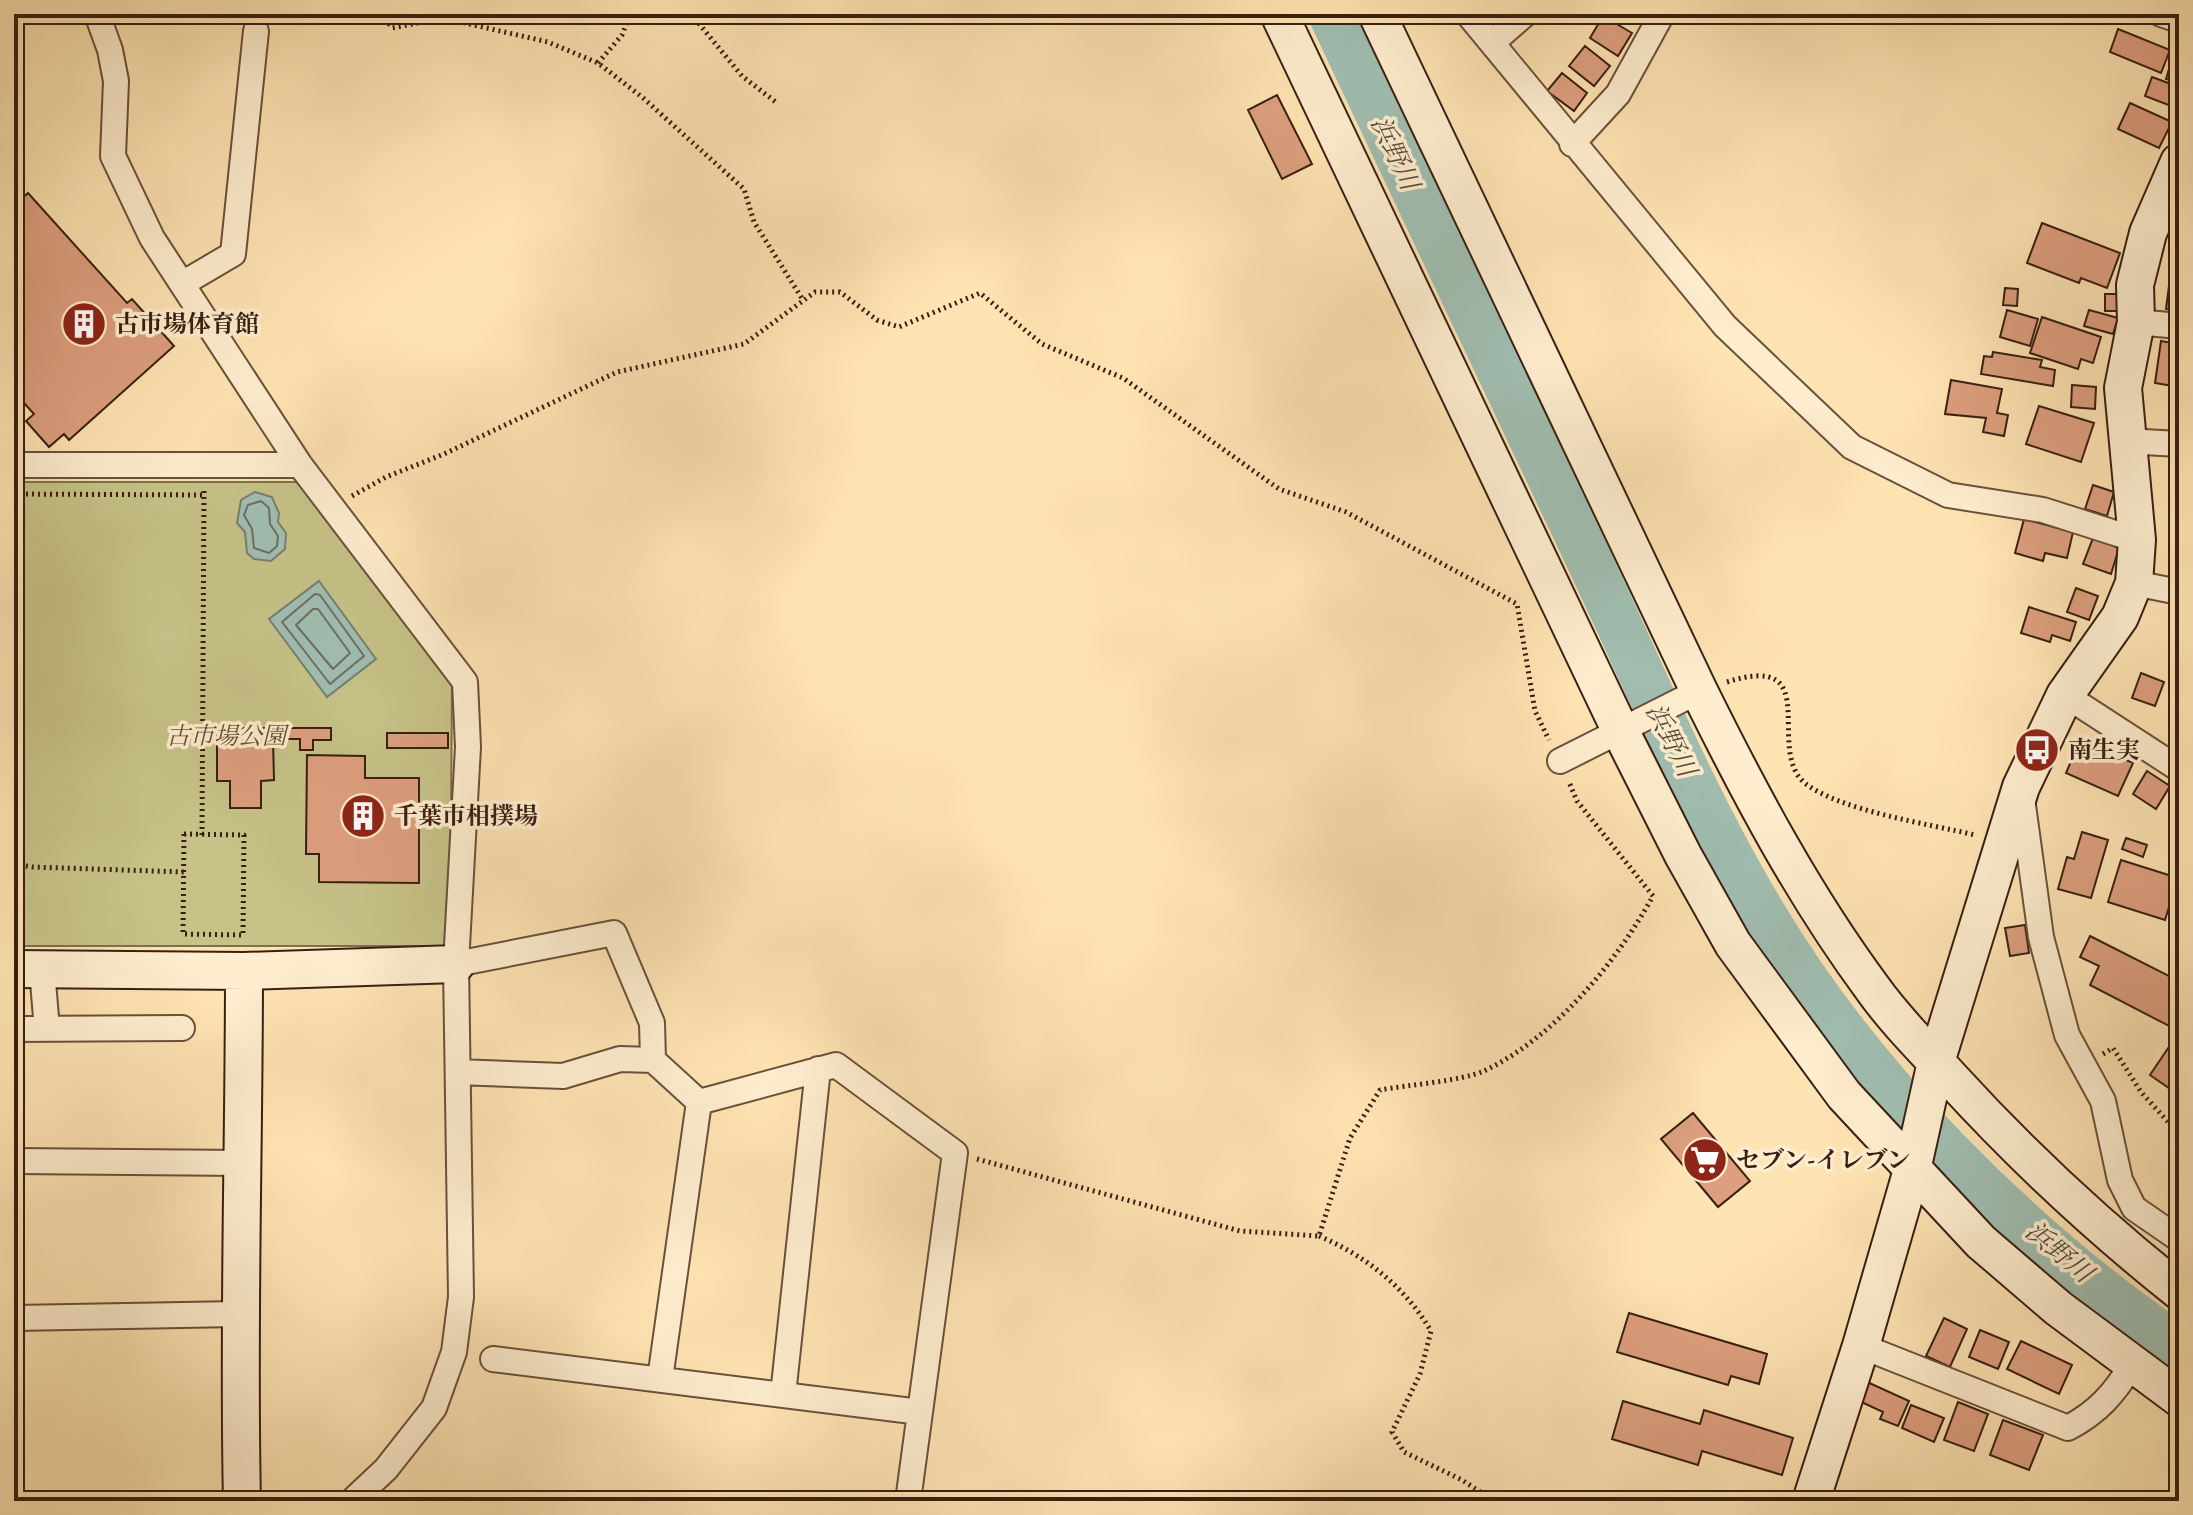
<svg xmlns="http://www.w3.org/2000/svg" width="2193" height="1515" font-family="Alegreya,'Noto Serif JP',serif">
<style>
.green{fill:#c6c288;stroke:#7f704d;stroke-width:2}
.water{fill:#a0beb1;stroke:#767e71;stroke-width:2}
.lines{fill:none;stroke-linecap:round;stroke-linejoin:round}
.shore{stroke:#6c6e62;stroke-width:2}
.river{stroke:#a0beb1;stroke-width:46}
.building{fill:#dd9f7f;stroke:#381f12;stroke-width:2}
.street-casing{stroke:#6a503a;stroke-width:28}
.secondary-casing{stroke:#381f12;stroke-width:40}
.path{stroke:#381f12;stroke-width:5;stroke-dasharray:2 4;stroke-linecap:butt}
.street{stroke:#feedce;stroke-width:24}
.secondary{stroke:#feedce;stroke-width:36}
.labels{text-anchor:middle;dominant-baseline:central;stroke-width:7;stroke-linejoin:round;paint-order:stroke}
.poi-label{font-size:24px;font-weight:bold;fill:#381f12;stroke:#feedce;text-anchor:start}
.park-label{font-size:24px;font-style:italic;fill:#635035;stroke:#feedce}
.water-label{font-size:26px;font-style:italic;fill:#574f42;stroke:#feedce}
</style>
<rect width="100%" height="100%" fill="#fee3b3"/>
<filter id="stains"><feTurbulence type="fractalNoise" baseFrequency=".0025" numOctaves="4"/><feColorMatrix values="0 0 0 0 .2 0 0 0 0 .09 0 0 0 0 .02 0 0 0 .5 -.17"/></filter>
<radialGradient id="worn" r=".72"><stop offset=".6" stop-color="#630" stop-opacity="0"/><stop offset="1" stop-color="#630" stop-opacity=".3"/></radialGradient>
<!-- green -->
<path class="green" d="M 14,482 L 298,482 L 452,684 L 450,946 L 14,946 Z"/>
<!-- water -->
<path class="water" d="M 255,492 L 272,497 L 279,513 L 278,522 L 286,533 L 285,549 L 271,561 L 254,559 L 247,553 L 245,532 L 237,523 L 241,500 Z
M 319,581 L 376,659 L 327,697 L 269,619 Z"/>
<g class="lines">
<!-- shore -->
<path class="shore" d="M 261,501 L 269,508 L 270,524 L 278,536 L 277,546 L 269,553 L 254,548 L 252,529 L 244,515 L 248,505 Z
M 315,594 L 320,595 L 364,656 L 330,684 L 282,622 Z
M 313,609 L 318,609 L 350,653 L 333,669 L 296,625 Z"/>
<!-- river -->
<path class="river" d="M 1331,14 C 1415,191 1498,368 1582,545 C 1641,669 1692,796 1763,914 C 1863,1081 2019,1238 2179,1347"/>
</g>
<!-- building -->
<path class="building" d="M 1603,16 L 1632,33 L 1618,56 L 1590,38 Z
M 2118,29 L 2170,50 L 2161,73 L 2110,52 Z
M 2179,36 L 2179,82 L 2166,79 Z
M 1585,46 L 1610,66 L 1594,86 L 1569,66 Z
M 1562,73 L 1587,93 L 1574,111 L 1547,91 Z
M 2152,77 L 2179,87 L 2179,109 L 2145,96 Z
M 1277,95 L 1312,164 L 1282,179 L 1248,110 Z
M 2130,103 L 2172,122 L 2159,148 L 2118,129 Z
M 28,193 L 127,303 L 132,299 L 174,346 L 69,440 L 64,434 L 49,447 L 26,421 L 34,414 L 14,392 L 14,206 Z
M 2042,223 L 2120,253 L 2107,288 L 2081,278 L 2079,283 L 2027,263 Z
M 2171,270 L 2179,272 L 2179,311 L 2166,309 Z
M 2005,288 L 2018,289 L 2017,306 L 2003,305 Z
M 2105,294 L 2118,294 L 2117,311 L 2105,311 Z
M 2007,310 L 2038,319 L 2030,346 L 2000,337 Z
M 2089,310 L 2118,318 L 2113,334 L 2084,326 Z
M 2042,317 L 2101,337 L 2093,363 L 2081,359 L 2078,369 L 2030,353 Z
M 2161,341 L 2179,344 L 2179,387 L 2155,383 Z
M 1993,352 L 2042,360 L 2040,367 L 2055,370 L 2053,386 L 1981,374 L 1984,356 L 1992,357 Z
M 1951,380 L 2002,389 L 1997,413 L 2008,415 L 2004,436 L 1983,432 L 1986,418 L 1945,414 Z
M 2072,385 L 2096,387 L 2095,409 L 2071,407 Z
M 2039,406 L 2094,423 L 2081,462 L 2026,444 Z
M 2169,469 L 2179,469 L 2179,575 L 2170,575 Z
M 2093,485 L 2114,492 L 2107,516 L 2085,509 Z
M 2024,519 L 2073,532 L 2067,558 L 2045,553 L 2043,561 L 2015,553 Z
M 2093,538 L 2119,548 L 2111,574 L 2083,564 Z
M 2076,588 L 2098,596 L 2089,620 L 2067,612 Z
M 2029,607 L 2076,622 L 2070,641 L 2052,635 L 2050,642 L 2021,633 Z
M 2141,673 L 2164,682 L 2155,706 L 2132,698 Z
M 217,728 L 331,728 L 331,740 L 313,740 L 313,750 L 300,750 L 300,739 L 273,739 L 274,780 L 261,781 L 261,808 L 230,808 L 230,781 L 217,781 Z
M 387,733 L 448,733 L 448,748 L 387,748 Z
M 2087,742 L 2133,763 L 2118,796 L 2066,773 L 2075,752 L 2081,755 Z
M 307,755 L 365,756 L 365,778 L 419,778 L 419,883 L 319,882 L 319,854 L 306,854 Z
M 2147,771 L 2170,786 L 2156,809 L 2133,794 Z
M 2082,832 L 2108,840 L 2091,898 L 2058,889 L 2067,857 L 2074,859 Z
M 2126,838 L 2147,845 L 2143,857 L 2122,849 Z
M 2121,860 L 2178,878 L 2165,920 L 2108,902 Z
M 2025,925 L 2029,953 L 2010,956 L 2005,928 Z
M 2090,936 L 2179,981 L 2179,1011 L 2171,1027 L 2090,985 L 2099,966 L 2080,957 Z
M 2179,1032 L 2179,1095 L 2150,1075 Z
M 1693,1113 L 1750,1181 L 1718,1207 L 1661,1139 Z
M 1629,1313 L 1767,1354 L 1759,1384 L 1731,1376 L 1728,1385 L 1617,1352 Z
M 1944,1318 L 1967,1329 L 1950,1367 L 1926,1356 Z
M 1980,1330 L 2009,1342 L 1998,1369 L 1969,1357 Z
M 2021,1341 L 2072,1365 L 2059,1394 L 2007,1369 Z
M 1865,1381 L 1909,1401 L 1898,1426 L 1880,1419 L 1883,1412 L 1857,1400 Z
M 1623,1401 L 1700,1424 L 1704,1410 L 1793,1438 L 1782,1475 L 1702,1451 L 1698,1465 L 1612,1439 Z
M 1958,1402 L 1988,1414 L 1974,1451 L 1944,1440 Z
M 1911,1405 L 1944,1418 L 1934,1442 L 1902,1428 Z
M 2003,1420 L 2043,1435 L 2029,1470 L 1990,1455 Z"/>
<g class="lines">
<!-- street casing -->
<g class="street-casing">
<path id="street" d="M 97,14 L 110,50 L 116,81 L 113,156 L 152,238 L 300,465 L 465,682 L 468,747 L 456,964 L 461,1297 L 454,1352 L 434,1408 L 386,1469 L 352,1501
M 1468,14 L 1725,326 L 1852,447 L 1948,495 L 2043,510 L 2137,540
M 2161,14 L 2179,20
M 1493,42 L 1525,14
M 1572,144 L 1618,94 L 1662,14
M 182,284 L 233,254 L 256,31
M 2136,322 L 2179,326
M 2126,441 L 2179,444
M 14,465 L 300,465
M 2134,583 L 2179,592
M 2065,695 L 2179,769
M 1560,761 L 1699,691
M 2022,798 L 2041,937 L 2067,1035 L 2103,1101 L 2120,1180 L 2134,1208 L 2179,1239
M 456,964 L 614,933 L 652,1023 L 653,1060 L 699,1102
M 42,970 L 47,1029
M 14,1029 L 182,1028
M 458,1072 L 563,1076 L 620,1059 L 653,1060
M 699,1102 L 836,1065 L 955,1153 L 908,1501
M 14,1161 L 244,1163
M 14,1318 L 238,1314
M 1861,1346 L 2068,1428 C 2098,1412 2115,1393 2132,1364
M 493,1359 L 920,1412
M 660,1379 L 699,1102
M 783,1395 L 818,1069"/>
</g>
<!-- secondary casing -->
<g class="secondary-casing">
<path id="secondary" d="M 1279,14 L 1621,732 L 1683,855 L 1733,944 L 1844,1095 L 1981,1242 L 2058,1308 L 2179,1398
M 1377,14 L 1699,691 C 1750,794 1804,896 1873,989 C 1895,1020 1923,1048 1949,1076 C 2020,1154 2096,1225 2179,1291
M 14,969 L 244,971 L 456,964
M 242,1501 C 238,1324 244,1148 244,971
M 1811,1501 L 1861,1346 L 1912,1170 L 1936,1062 L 2021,787 L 2065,695 L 2120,617 L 2134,583 L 2137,540 L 2123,388 L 2136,322 L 2135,285 L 2148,233 L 2179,162"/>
</g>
<!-- path -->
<path class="path" d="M 382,14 L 392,28 L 443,18 L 548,42 L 598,63 L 642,97 L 744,189 L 754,222 L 803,300
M 691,14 L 742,76 L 777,103
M 598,63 L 622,35 L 630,14
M 14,494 L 204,495
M 352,496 L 386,477 L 444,454 L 617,372 L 744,344 L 815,292 L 840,292 L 877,320 L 899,327 L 980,293 L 1042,344 L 1123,378 L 1279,489 L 1346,512 L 1517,604 L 1535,711 L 1549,740
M 1727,682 C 1827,650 1763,751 1806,784 C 1842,811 1929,824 1975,835
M 184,834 L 244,835 L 243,935 L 183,934 Z
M 202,835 L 204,488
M 14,864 L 32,867 L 184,872
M 2103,1054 L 2113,1048 L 2141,1092 L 2179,1134
M 977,1159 L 1240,1231 L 1319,1236 L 1350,1138 L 1380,1090 C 1407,1085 1461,1081 1484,1071 C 1554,1038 1616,963 1653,896 L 1577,801 L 1569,782
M 1319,1236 C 1366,1256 1405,1287 1431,1331 L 1420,1374 L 1392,1432 L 1404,1452 L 1462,1480 L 1494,1501"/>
<!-- street -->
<use href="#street" class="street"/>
<!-- secondary -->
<use href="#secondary" class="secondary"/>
</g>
<!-- icons -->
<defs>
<g id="building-disc" transform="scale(2.3)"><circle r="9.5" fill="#8f2418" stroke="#feedce"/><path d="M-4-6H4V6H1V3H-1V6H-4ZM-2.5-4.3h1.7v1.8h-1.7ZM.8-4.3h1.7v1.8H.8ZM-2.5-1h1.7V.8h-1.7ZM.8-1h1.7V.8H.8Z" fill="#fff"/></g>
<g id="bus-disc" transform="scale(2.3)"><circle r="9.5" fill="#8f2418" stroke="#feedce"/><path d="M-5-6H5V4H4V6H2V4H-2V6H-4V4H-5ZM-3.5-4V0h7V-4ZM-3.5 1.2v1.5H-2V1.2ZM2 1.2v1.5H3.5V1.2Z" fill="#fff"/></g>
<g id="supermarket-disc" transform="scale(2.3)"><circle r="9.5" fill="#8f2418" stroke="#feedce"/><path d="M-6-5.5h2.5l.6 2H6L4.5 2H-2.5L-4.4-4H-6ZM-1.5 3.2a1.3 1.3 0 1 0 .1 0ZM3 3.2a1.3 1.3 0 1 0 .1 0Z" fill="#fff"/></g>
</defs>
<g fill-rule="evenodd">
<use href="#building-disc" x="84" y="324"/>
<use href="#bus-disc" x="2037" y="750"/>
<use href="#building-disc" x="363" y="816"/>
<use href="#supermarket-disc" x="1705" y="1160"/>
</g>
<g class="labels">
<!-- poi labels -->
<g class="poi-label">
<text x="115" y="324">古市場体育館</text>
<text x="2068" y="750">南生実</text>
<text x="394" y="816">千葉市相撲場</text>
<text x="1736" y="1160">セブン-イレブン</text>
</g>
<!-- park labels -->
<g class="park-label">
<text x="226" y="736">古市場公園</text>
</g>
<!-- water labels -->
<g class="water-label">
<text transform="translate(1395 153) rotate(65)">浜野川</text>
<text transform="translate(1671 740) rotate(63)">浜野川</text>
<text transform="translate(2059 1252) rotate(40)">浜野川</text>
</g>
</g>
<!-- margin -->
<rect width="2193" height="1515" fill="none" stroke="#fee3b3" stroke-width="48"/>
<rect x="16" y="16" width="2161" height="1483" fill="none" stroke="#381f12" stroke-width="4"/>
<rect x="24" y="24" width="2145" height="1467" fill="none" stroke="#381f12" stroke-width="2"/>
<rect width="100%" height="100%" filter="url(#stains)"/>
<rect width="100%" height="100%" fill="url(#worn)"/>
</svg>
